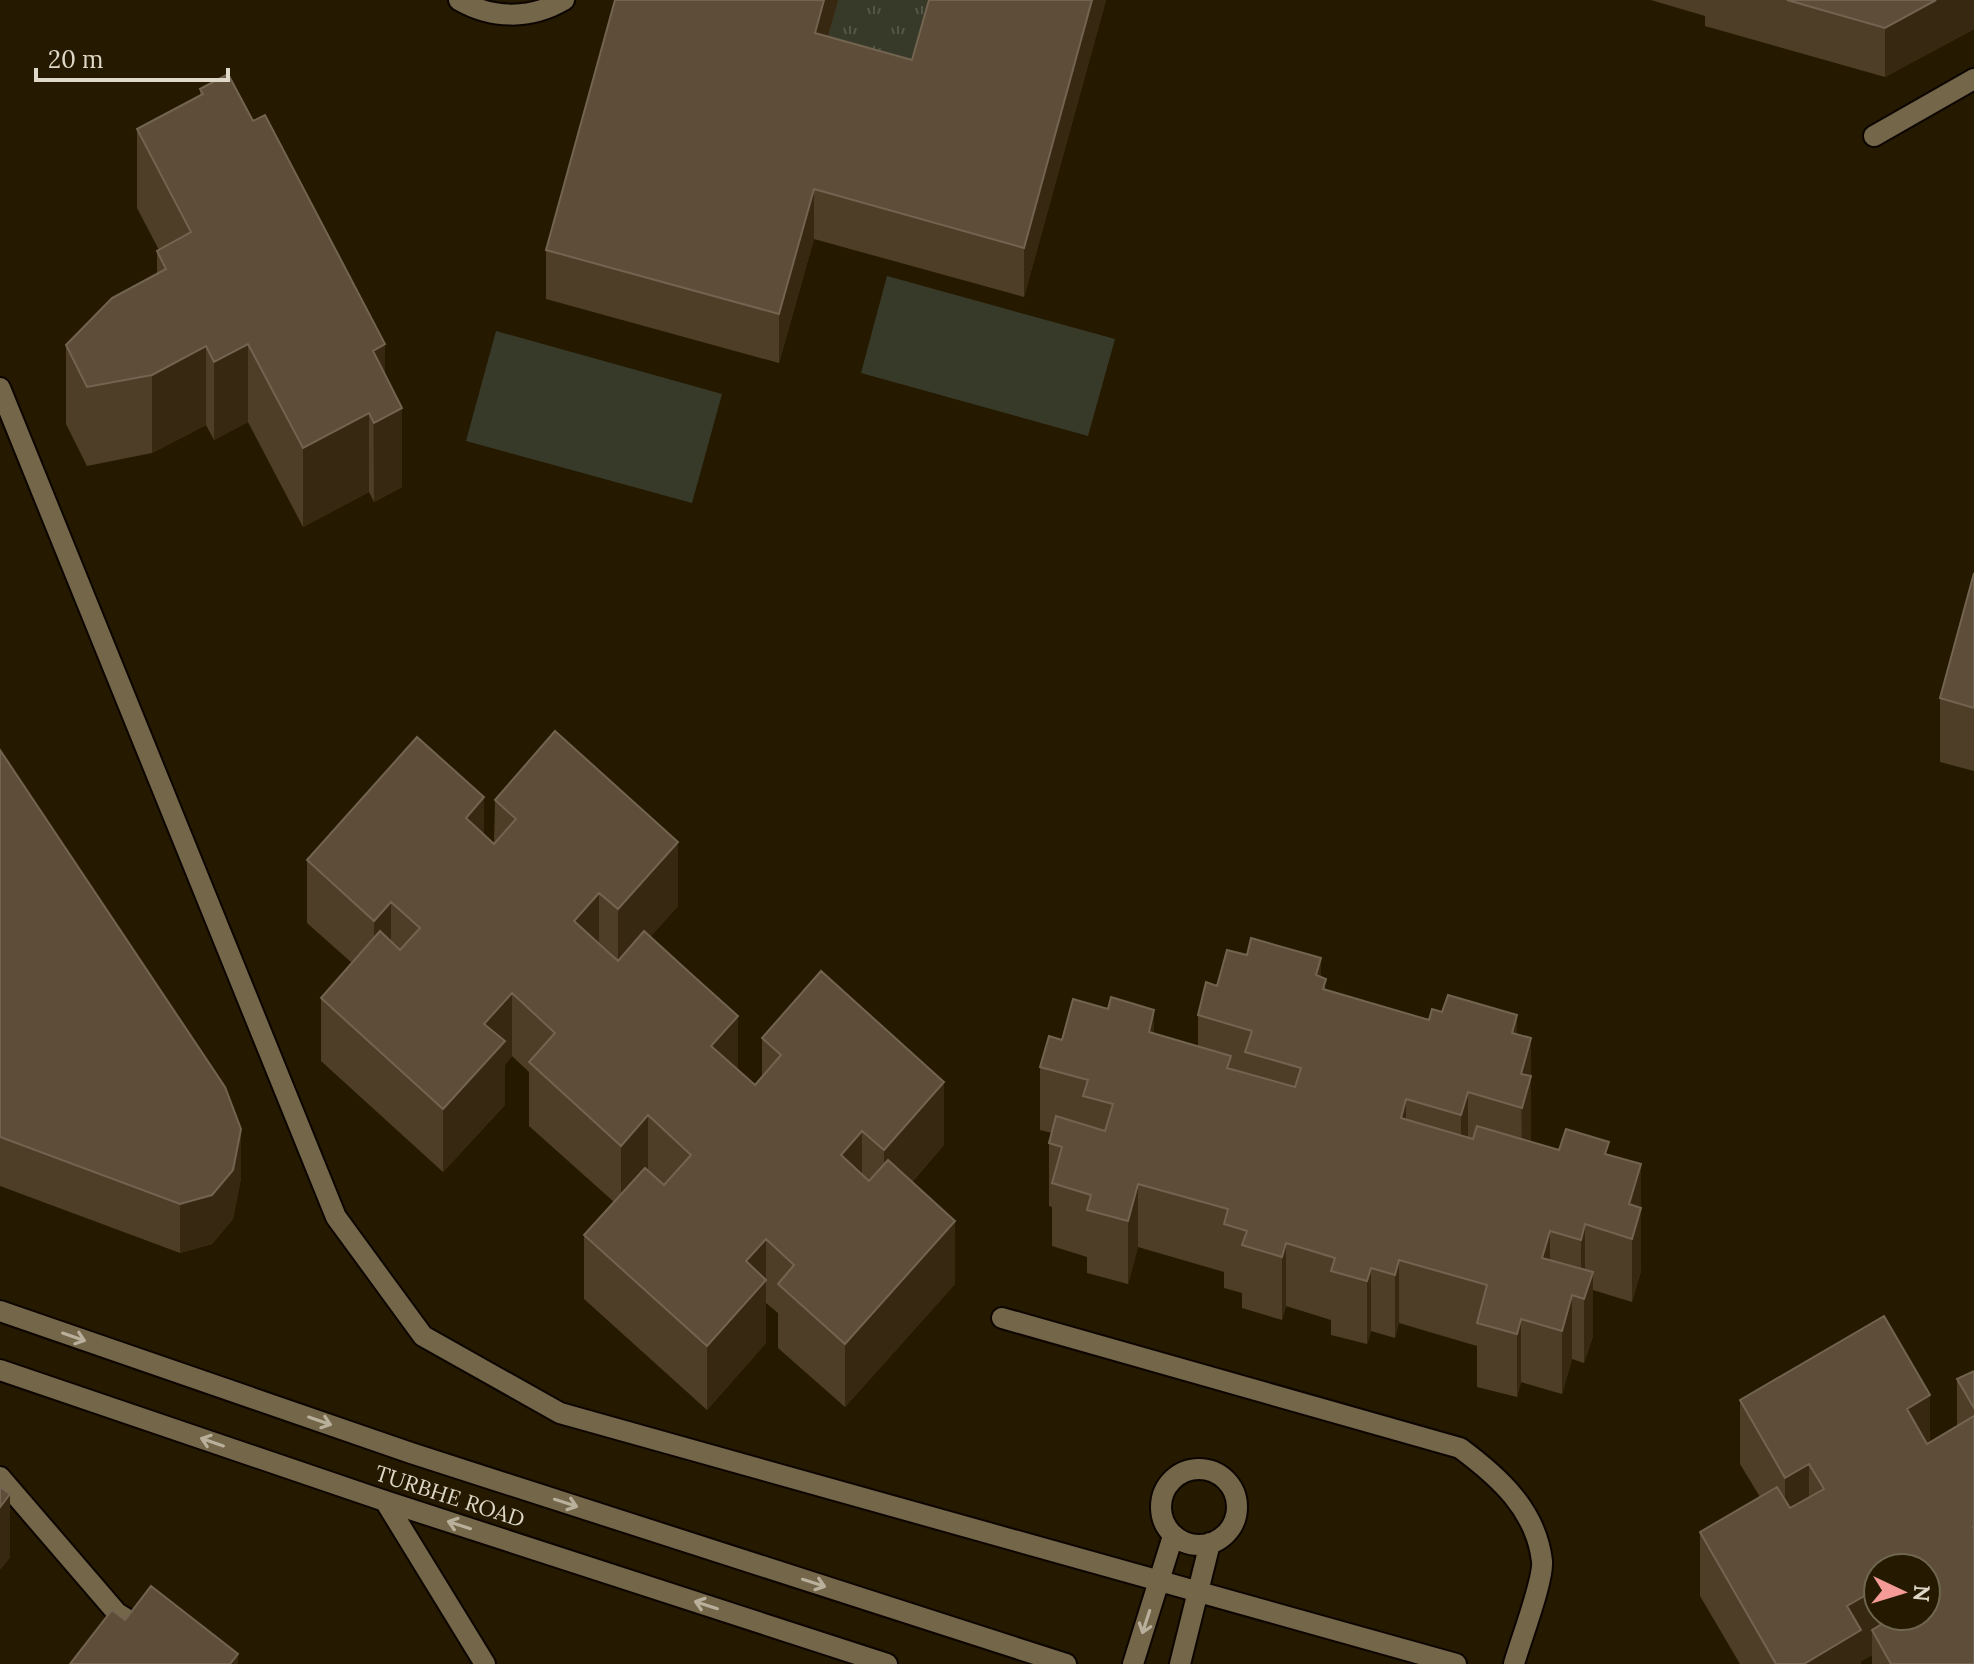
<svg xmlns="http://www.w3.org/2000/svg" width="1974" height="1664" font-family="Lora,serif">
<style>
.grass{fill:url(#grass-tufts)}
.pitch{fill:#383a29}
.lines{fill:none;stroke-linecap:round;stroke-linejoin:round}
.minor-casing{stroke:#0d0500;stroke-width:24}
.minor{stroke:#736649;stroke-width:20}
.wall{fill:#4e3e28;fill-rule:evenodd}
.shaded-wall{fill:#372811}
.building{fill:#5e4e39;stroke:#726450;stroke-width:2}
.oneway{stroke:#b9b09c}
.labels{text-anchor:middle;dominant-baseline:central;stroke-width:7;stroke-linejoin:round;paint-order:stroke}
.street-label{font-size:22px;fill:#dfd8c8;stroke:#251a00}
</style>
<defs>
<pattern id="grass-tufts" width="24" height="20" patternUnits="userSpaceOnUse" patternTransform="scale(2)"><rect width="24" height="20" fill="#383a29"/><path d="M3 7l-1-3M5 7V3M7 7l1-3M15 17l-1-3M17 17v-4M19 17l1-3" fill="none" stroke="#545647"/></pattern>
</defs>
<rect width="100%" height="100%" fill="#251a00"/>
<!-- grass -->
<path class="grass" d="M 838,0 L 942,0 L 912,110 L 815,83 Z"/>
<!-- pitch -->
<path class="pitch" d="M 887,276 L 1115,339 L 1088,436 L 861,373 Z
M 496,331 L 722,394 L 692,503 L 466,441 Z"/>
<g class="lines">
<!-- minor casing -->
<g class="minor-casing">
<path id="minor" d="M 459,0 C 492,19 530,20 564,0
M 1874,136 L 1974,79
M 0,388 L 336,1217 L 423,1336 L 560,1413 L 1456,1664
M 0,1311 L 411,1453 L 1066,1664
M 1002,1318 L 1460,1448 C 1499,1477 1536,1510 1542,1561 C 1544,1580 1520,1642 1514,1664
M 0,1370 L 385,1501 L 887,1664
M1161 1507a38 38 0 1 1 76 0a38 38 0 1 1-76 0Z
M 0,1477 L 117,1613 L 148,1632
M 385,1501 L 485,1664
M 1133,1664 L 1173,1536
M 1180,1664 L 1210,1543"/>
</g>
<!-- minor -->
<use href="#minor" class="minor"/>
</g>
<!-- wall -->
<path class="wall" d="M 615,0 L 838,0 L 828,37 L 912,60 L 1106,0 L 1024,297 L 814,239 L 779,363 L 546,299 L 546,250 Z
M 1651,0 L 1974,0 L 1974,29 L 1885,77 L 1705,26 L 1705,16 Z
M 200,89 L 385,375 L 402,487 L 374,502 L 369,492 L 303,527 L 248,422 L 214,440 L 206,425 L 152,453 L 87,466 L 66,424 L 66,345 L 157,274 L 157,251 L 159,250 L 137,208 L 137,129 L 200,96 Z
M 1974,573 L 1974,771 L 1940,762 L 1940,698 Z
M 0,750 L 241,1178 L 233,1219 L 212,1244 L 180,1253 L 0,1186 Z
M 495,800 L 678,906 L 650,937 L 738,1069 L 755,1085 L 762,1078 L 762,1038 L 944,1145 L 912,1182 L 955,1284 L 845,1407 L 778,1348 L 778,1313 L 766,1303 L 766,1343 L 707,1410 L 584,1299 L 584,1235 L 614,1202 L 529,1126 L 529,1072 L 512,1056 L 505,1065 L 505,1105 L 443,1172 L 321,1061 L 321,998 L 352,963 L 307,923 L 307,860 L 484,835 L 494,844 Z
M 1321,977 L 1326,990 L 1429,1020 L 1442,1012 L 1517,1034 L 1531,1101 L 1530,1142 L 1559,1150 L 1609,1155 L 1641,1164 L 1641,1271 L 1632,1302 L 1593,1290 L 1593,1336 L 1584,1363 L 1572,1359 L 1562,1394 L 1521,1382 L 1517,1397 L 1477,1387 L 1477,1346 L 1399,1323 L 1395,1338 L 1371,1331 L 1367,1344 L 1331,1335 L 1331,1320 L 1286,1306 L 1282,1320 L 1242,1308 L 1242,1293 L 1224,1288 L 1224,1272 L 1138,1247 L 1128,1284 L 1087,1273 L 1087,1257 L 1052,1246 L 1052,1207 L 1049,1206 L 1049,1143 L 1052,1133 L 1040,1130 L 1040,1067 L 1062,1040 L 1108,1009 L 1154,1033 L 1198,1046 L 1198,1015 L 1217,986 Z
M 1974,1371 L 1974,1664 L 1872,1664 L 1872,1655 L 1861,1661 L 1861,1664 L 1740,1664 L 1700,1596 L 1700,1532 L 1760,1497 L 1740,1464 L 1740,1400 L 1930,1443 L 1957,1426 L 1957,1379 ZM 1878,1568 L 1926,1616 L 1878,1616 Z"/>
<!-- shaded-wall -->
<path class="shaded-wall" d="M 824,0 L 838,0 L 815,83 L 815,33 Z
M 1092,0 L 1106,0 L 1024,297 L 1024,248 Z
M 1936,0 L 1974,0 L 1974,29 L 1885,77 L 1885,28 Z
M 814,189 L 814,239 L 779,363 L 779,314 Z
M 248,344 L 248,422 L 214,440 L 214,362 Z
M 385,344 L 385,417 L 402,408 L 402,487 L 374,502 L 373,351 Z
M 206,346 L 206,425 L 152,453 L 152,375 Z
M 369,413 L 369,492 L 303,527 L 303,448 Z
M 484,797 L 484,861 L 466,818 Z
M 678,842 L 678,906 L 618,973 L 618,909 Z
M 599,893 L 599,956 L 574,921 Z
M 391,902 L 391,966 L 374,984 L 374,921 Z
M 1321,958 L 1321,1022 L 1316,975 Z
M 512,993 L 512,1056 L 505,1065 L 505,1105 L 443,1172 L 443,1109 L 484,1024 Z
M 1154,1010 L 1154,1073 L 1149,1032 Z
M 1517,1015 L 1517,1078 L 1512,1033 Z
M 738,1016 L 738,1079 L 711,1046 Z
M 1531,1038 L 1531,1140 L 1522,1172 L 1521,1074 Z
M 944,1082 L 944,1145 L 884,1213 L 884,1150 Z
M 1468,1092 L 1468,1156 L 1461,1178 L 1461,1115 Z
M 1406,1099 L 1406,1163 L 1401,1118 Z
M 648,1115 L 648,1178 L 621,1209 L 621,1146 Z
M 241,1129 L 241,1178 L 233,1219 L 212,1244 L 180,1253 L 180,1204 Z
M 862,1131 L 862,1194 L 841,1155 Z
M 1641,1164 L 1641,1271 L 1632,1302 L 1632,1239 L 1629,1204 Z
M 1138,1184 L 1138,1247 L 1128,1284 L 1128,1221 Z
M 955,1221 L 955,1284 L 845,1407 L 845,1344 Z
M 1585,1224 L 1585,1288 L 1581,1298 L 1581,1240 Z
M 1550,1231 L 1550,1294 L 1542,1258 Z
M 766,1239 L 766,1343 L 707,1410 L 707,1346 L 746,1261 Z
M 1286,1243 L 1286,1306 L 1282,1320 L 1282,1257 Z
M 1399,1260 L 1399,1323 L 1395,1338 L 1395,1275 Z
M 1371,1268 L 1371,1331 L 1367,1344 L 1367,1281 Z
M 1593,1272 L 1593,1336 L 1584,1363 L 1584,1299 Z
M 1572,1295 L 1572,1359 L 1562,1394 L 1562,1331 Z
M 1521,1319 L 1521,1382 L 1517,1397 L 1517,1334 Z
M 1930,1395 L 1930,1459 L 1907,1409 Z
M 1809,1464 L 1809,1527 L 1785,1541 L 1785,1478 Z
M 10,1494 L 10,1558 L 0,1570 L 0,1507 Z
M 1878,1588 L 1880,1644 L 1872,1630 L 1872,1655 L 1861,1661 L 1861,1664 L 1804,1664 L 1847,1606 Z
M 238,1654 L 238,1664 L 230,1664 Z"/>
<!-- building -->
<path class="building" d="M 615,0 L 824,0 L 815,33 L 912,60 L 929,0 L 1092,0 L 1024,248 L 814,189 L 779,314 L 546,250 Z
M 1787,0 L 1936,0 L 1885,28 Z
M 228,74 L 253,121 L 265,115 L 385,344 L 373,351 L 402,408 L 374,423 L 369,413 L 303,448 L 248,344 L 214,362 L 206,346 L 152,375 L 87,387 L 66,345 L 112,298 L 166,269 L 157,251 L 191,232 L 137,129 L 203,94 L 200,89 Z
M 1974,573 L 1974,708 L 1940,698 Z
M 555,731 L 678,842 L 618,909 L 599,893 L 574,921 L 618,961 L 644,931 L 690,973 L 738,1016 L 711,1046 L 755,1085 L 781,1055 L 762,1038 L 821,971 L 944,1082 L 884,1150 L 862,1131 L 841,1155 L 869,1181 L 888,1160 L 955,1221 L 845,1344 L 778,1284 L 794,1265 L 766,1239 L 746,1261 L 766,1280 L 707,1346 L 584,1235 L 645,1168 L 664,1185 L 691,1155 L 648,1115 L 621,1146 L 529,1062 L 555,1033 L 512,993 L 484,1024 L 505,1041 L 443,1109 L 321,998 L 380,931 L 400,950 L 420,928 L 391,902 L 374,921 L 307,860 L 417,737 L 484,797 L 466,818 L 494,844 L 516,819 L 495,800 Z
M 0,750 L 225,1087 L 241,1129 L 233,1170 L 212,1195 L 180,1204 L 0,1137 Z
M 1251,938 L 1321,958 L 1316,975 L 1326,979 L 1323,989 L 1429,1020 L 1432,1009 L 1442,1012 L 1448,995 L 1517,1015 L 1512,1033 L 1531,1038 L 1521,1074 L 1531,1076 L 1522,1108 L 1468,1092 L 1461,1115 L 1406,1099 L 1401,1118 L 1473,1139 L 1477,1126 L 1559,1150 L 1566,1129 L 1609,1142 L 1605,1154 L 1641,1164 L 1629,1204 L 1641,1208 L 1632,1239 L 1585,1224 L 1581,1240 L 1550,1231 L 1542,1258 L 1593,1272 L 1584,1299 L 1572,1295 L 1562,1331 L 1521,1319 L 1517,1334 L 1477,1323 L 1487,1285 L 1399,1260 L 1395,1275 L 1371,1268 L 1367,1281 L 1331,1271 L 1335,1258 L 1286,1243 L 1282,1257 L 1242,1245 L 1247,1231 L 1224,1224 L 1228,1209 L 1138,1184 L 1128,1221 L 1087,1210 L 1091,1195 L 1052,1183 L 1062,1147 L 1049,1143 L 1056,1116 L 1105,1131 L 1113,1104 L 1083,1096 L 1088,1080 L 1040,1067 L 1049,1036 L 1062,1040 L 1073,999 L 1108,1009 L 1111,997 L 1154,1010 L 1149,1032 L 1231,1056 L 1227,1068 L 1295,1087 L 1301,1068 L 1245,1052 L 1252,1031 L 1198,1015 L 1206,982 L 1217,986 L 1227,950 L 1247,955 Z
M 1884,1316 L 1930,1395 L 1907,1409 L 1927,1444 L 1974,1416 L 1974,1526 L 1973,1527 L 1974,1529 L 1974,1664 L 1891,1664 L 1872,1630 L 1895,1616 L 1926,1616 L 1926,1568 L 1878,1568 L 1878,1588 L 1847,1606 L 1861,1630 L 1804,1664 L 1776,1664 L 1700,1532 L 1777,1487 L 1790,1508 L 1824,1489 L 1809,1464 L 1785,1478 L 1740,1400 Z
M 1974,1371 L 1974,1408 L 1957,1379 Z
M 0,1487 L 10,1494 L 0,1507 Z
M 151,1586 L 238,1654 L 230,1664 L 70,1664 L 112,1610 L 125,1620 Z"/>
<!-- one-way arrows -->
<defs><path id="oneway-shaft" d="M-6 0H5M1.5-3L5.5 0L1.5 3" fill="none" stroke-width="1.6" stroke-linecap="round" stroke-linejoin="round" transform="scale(2)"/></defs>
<g class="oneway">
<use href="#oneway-shaft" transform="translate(74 1337) rotate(19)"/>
<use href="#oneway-shaft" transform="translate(320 1421) rotate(19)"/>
<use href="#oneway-shaft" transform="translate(212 1442) rotate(-161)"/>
<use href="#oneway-shaft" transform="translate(566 1503) rotate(18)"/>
<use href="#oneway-shaft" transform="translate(459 1525) rotate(-162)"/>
<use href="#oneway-shaft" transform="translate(814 1583) rotate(18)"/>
<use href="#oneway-shaft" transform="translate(706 1605) rotate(-162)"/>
<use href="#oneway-shaft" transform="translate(1146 1622) rotate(108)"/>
</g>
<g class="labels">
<!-- street labels -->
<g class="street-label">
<text transform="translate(450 1496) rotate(18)">TURBHE ROAD</text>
</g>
</g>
<!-- north arrow -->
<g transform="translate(1902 1592) rotate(94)"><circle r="38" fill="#251a00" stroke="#6f6650" stroke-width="2"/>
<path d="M0-6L14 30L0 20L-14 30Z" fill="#f59b97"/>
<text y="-12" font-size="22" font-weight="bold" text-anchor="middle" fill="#dfd8c8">N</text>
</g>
<!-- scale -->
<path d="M36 68v12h192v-12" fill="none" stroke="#dfd8c8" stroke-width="4"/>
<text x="48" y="68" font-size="24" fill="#dfd8c8" stroke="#251a00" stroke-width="6" paint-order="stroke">20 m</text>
</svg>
